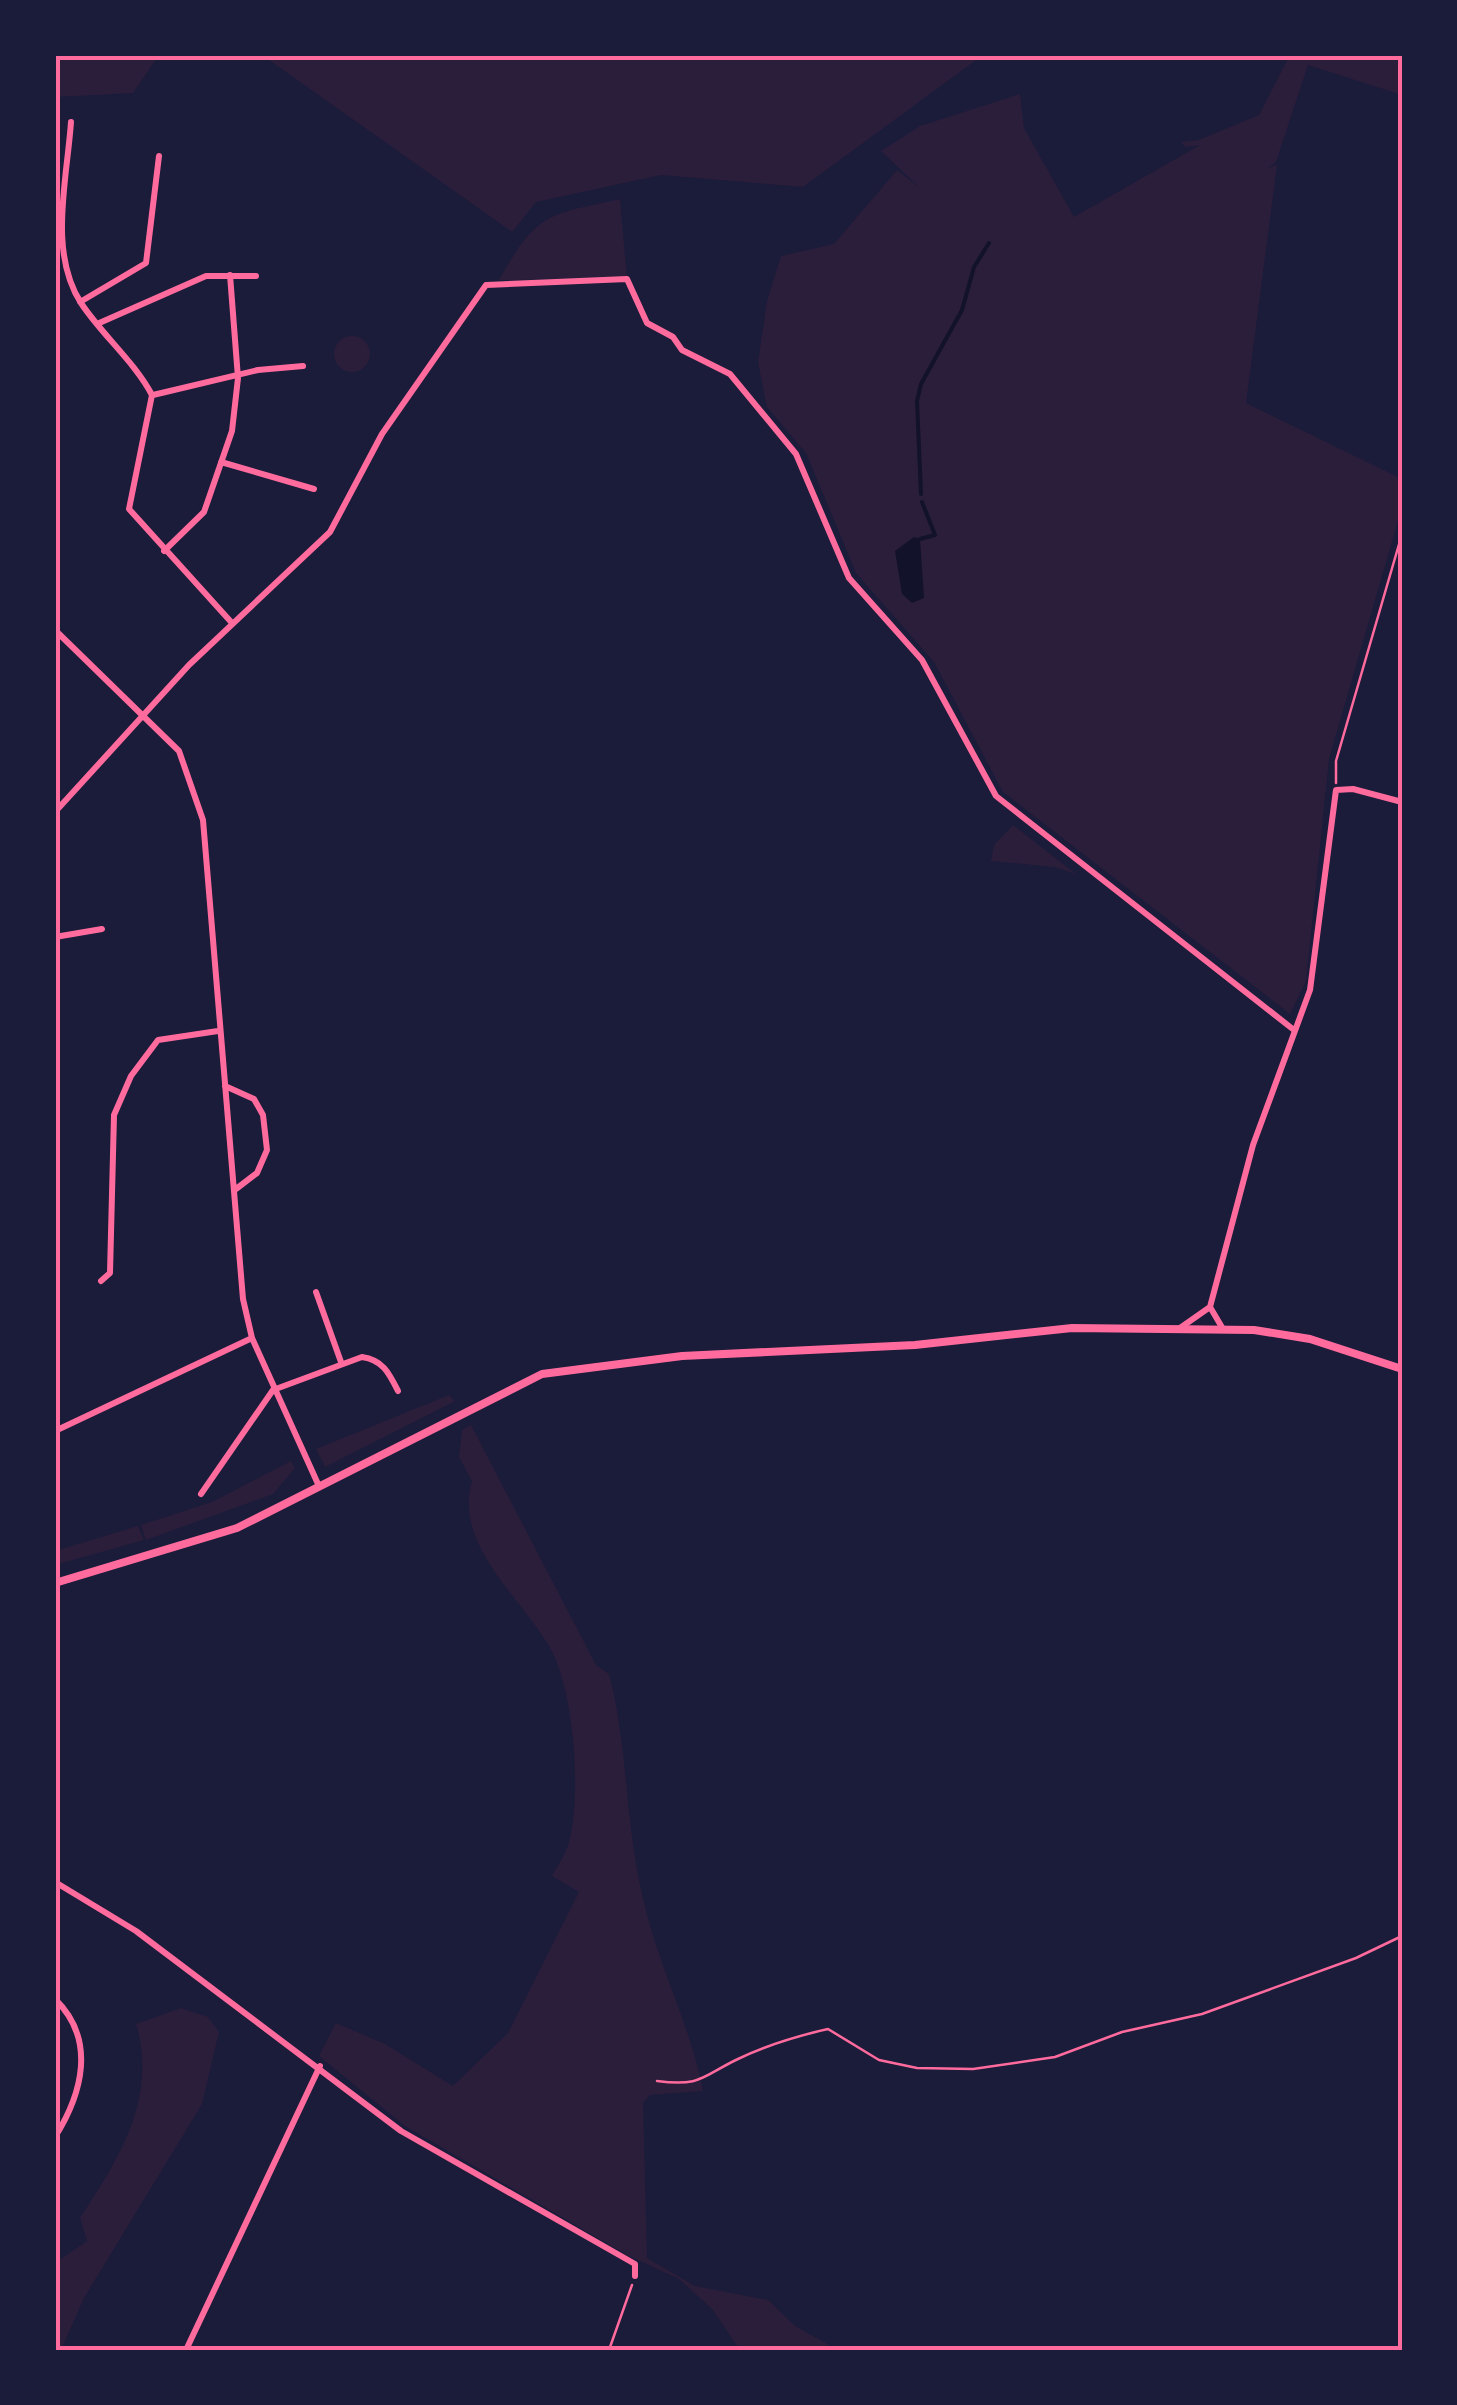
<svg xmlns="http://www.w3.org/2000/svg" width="1457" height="2405" font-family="'Sofia Sans Condensed',sans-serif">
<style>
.green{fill:#2a1e3b}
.water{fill:#12122b}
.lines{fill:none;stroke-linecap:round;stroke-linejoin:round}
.stream{stroke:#12122b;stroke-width:4}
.path{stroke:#ff6b9d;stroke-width:2.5}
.minor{stroke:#ff6b9d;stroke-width:6}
.tertiary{stroke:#ff6b9d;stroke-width:8}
.neatline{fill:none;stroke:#ff6b9d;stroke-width:4}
</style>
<rect width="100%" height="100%" fill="#1b1b3a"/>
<!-- green -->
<path class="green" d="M 55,55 L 159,55 L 133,93 L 55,97 Z
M 262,55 L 983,55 L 803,187 L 661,175 L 536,202 L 512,232 Z
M 1290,55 L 1402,58 L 1402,95 L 1308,65 L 1276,162 L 1268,168 L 1277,165 L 1246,403 L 1402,479 L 1402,507 L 1329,759 L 1306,981 L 1290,1014 L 1003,792 L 934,662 L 856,573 L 806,453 L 767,407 L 758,362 L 767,301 L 781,256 L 834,244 L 897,170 L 920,188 L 881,151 L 920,126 L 1020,94 L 1024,128 L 1074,217 L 1200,145 L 1185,147 L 1181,142 L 1199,140 L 1259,115 Z
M 620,199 L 627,279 L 499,280 C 537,212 548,215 620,199 Z
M334 354a18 18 0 1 1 36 0a18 18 0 1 1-36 0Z
M 1013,825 L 1076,874 L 1055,867 L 991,861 L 994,845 Z
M 449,1395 L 455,1401 L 325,1467 L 316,1449 Z
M 471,1425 L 596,1665 L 609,1674 C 628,1746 625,1821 642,1894 C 656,1961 690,2023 703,2091 L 650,2095 L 643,2103 L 647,2258 L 695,2286 L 768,2300 L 795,2326 L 829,2345 L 821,2350 L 740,2350 L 712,2309 L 679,2279 L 627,2255 L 405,2126 L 319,2056 L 336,2023 L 385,2044 L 453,2086 L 508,2033 L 579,1892 L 552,1876 C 558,1865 566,1854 569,1842 C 582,1796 574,1689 550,1648 C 522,1598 453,1545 472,1481 L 459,1457 L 462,1430 Z
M 291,1461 L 295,1468 L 273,1494 L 146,1540 L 141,1525 L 212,1502 Z
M 138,1526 L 144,1540 L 55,1565 L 55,1551 Z
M 181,2008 L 208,2017 L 219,2032 L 202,2104 L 84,2298 L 61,2350 L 55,2350 L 55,2263 L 87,2241 L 80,2218 C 119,2158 158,2098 136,2024 Z"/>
<!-- water -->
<path class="water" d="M 914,537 L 920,539 L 924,598 L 912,603 L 902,594 L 895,551 Z"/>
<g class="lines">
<!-- stream -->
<path class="stream" d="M 921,494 L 917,401 L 921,384 L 962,310 L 974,267 L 989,243
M 920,539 L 935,535 L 922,502"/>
<!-- path -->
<path class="path" d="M 1336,783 L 1336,761 L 1402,534
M 657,2081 C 702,2087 702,2076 738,2059 C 767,2045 797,2036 828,2029 L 879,2060 L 917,2068 L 973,2069 L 1055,2057 L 1122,2032 L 1202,2014 L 1356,1958 L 1402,1936
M 609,2350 L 632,2285"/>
<!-- minor -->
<path class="minor" d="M 71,122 C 67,180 48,252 81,303 C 102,335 134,361 152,395 L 129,509 L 232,623
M 80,302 L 146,263 L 159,156
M 97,324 L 206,276 L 256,276
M 153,395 L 258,370 L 303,366
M 221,462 L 314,489
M 164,551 L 204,512 L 232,431 L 238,378 L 230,275
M 55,630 L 179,751 L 203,820 L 243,1299 L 252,1338 L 318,1484
M 55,812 L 189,665 L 330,532 L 382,434 L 486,285 L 627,279 L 647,323 L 673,337 L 682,350 L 730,374 L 796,454 L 849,578 L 922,660 L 996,796 L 1294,1030
M 55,937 L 102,929
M 225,1086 L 254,1099 L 263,1115 L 267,1150 L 257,1173 L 236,1189
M 101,1281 L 110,1273 L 114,1115 L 131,1076 L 158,1040 L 218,1031
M 316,1292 L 341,1362
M 1180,1328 L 1210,1307
M 1223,1329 L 1210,1307 L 1253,1145 L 1310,990 L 1336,790 L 1353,789 L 1402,802
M 55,1431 L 252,1338
M 201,1494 L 273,1390 L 362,1357 C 383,1360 389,1373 398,1391
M 55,1882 L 136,1931 L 401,2131 L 635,2264 L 635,2276
M 55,1999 C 97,2040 82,2094 55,2137
M 186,2350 L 320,2066"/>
<!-- tertiary -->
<path class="tertiary" d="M 55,1583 L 237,1528 L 542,1374 L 682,1356 L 915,1345 L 1072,1328 L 1254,1330 L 1310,1339 L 1402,1369"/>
</g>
<!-- border -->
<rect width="1457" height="2405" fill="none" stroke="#1b1b3a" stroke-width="115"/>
<rect x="58" y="58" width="1342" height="2290" class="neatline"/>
</svg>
